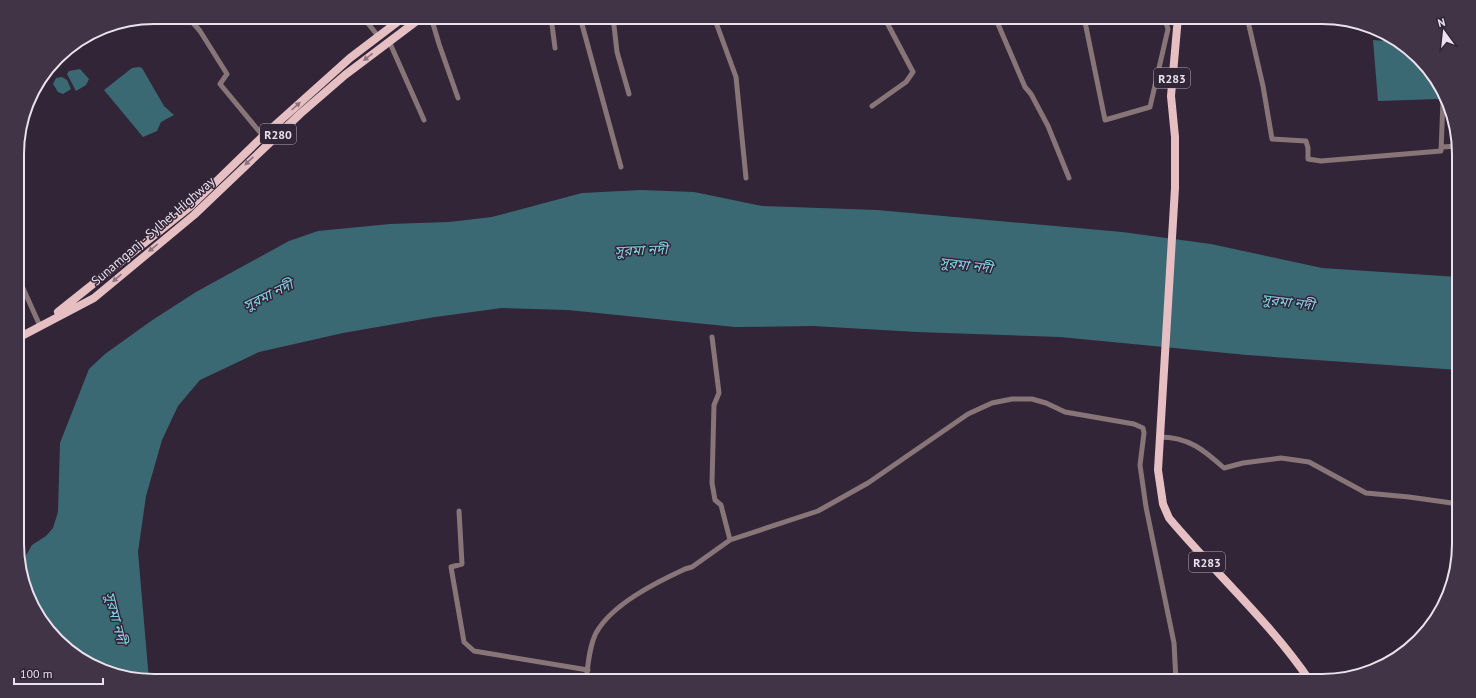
<svg xmlns="http://www.w3.org/2000/svg" width="1476" height="698" font-family="'PT Sans','Noto Sans Bengali',sans-serif">
<style>
.water{fill:#3b6973}
.lines{fill:none;stroke-linecap:round;stroke-linejoin:round}
.minor{stroke:#887577;stroke-width:5}
.primary{stroke:#e6bfc3;stroke-width:8}
.oneway{fill:#8c727e}
.labels{text-anchor:middle;dominant-baseline:central;stroke-width:3;stroke-linejoin:round;paint-order:stroke}
.shield{fill:#322538;stroke:#b3a9b7;stroke-width:1}
.shield-label{font-size:12px;font-weight:bold;fill:#eae1ed}
.street-label{font-size:13px;fill:#eae1ed;stroke:#322538}
.water-label{font-size:14px;font-style:italic;fill:#82d2e4;stroke:#322538}
.rim{fill:none;stroke:#eae1ed;stroke-width:2}
</style>
<rect width="100%" height="100%" fill="#322538"/>
<!-- water -->
<path class="water" d="M 1385,36 L 1431,71 L 1438,87 L 1439,99 L 1378,101 L 1373,40 L 1384,41 Z
M 139,67 L 142,68 L 164,106 L 174,115 L 161,122 L 157,131 L 143,137 L 104,90 L 132,68 Z
M 80,69 L 89,79 L 86,85 L 76,91 L 67,74 L 69,71 Z
M 62,77 L 67,80 L 71,89 L 63,94 L 58,92 L 53,84 L 56,78 Z
M 641,190 L 694,192 L 762,206 L 877,210 L 1122,232 L 1211,244 L 1322,268 L 1458,277 L 1459,370 L 1247,355 L 1060,337 L 917,332 L 813,326 L 735,327 L 568,310 L 502,308 L 435,317 L 343,333 L 259,352 L 200,380 L 178,406 L 162,440 L 146,496 L 138,552 L 149,680 L 101,670 L 45,628 L 26,576 L 25,557 L 32,545 L 46,536 L 53,528 L 58,512 L 60,443 L 89,369 L 105,354 L 151,321 L 196,292 L 289,241 L 318,231 L 390,224 L 449,222 L 492,217 L 582,193 Z
M 18,310 L 23,314 L 24,319 L 18,325 Z"/>
<g class="lines">
<!-- minor -->
<path class="minor" d="M 188,17 L 200,31 L 227,74 L 220,84 L 263,136
M 363,17 L 378,36
M 431,17 L 439,44 L 458,98
M 551,17 L 555,48
M 580,17 L 621,167
M 613,17 L 617,52 L 629,94
M 714,17 L 736,77 L 746,178
M 995,17 L 1025,87 L 1031,94 L 1048,126 L 1069,178
M 1084,17 L 1105,120 L 1150,107 L 1168,29 L 1164,17
M 1247,17 L 1263,86 L 1272,139 L 1306,141 L 1308,148 L 1308,159 L 1321,161 L 1441,151 L 1443,101
M 389,41 L 424,120
M 872,106 L 906,82 L 913,72 L 884,17
M 1442,147 L 1458,146
M 18,277 L 40,326
M 712,337 L 719,393 L 714,405 L 712,483 L 715,500 L 721,505 L 730,540
M 1159,437 C 1189,437 1204,450 1224,468 L 1243,463 L 1281,458 L 1309,462 L 1366,493 L 1409,497 L 1459,504
M 459,511 L 462,564 L 451,567 L 464,642 L 474,651 L 588,670
M 586,681 C 588,666 589,647 596,633 C 612,604 657,582 685,569 L 692,567 L 730,540 L 818,511 L 868,483 L 968,414 L 992,403 L 1012,399 L 1032,399 L 1046,403 L 1065,412 L 1134,424 L 1143,428 L 1144,433 L 1140,465 L 1146,507 L 1174,643 L 1176,681"/>
<!-- primary -->
<path class="primary" d="M 1178,17 L 1171,96 L 1175,137 L 1175,188 L 1158,470 L 1163,504 L 1169,518 C 1215,573 1270,622 1310,681
M 58,312 L 192,205 L 263,136 L 350,58 L 404,17
M 18,338 L 94,298 L 194,215 L 300,114 L 345,75 L 422,17"/>
</g>
<!-- one-way arrows -->
<defs><path id="oneway-solid" d="M-6-.8H1V-3.2L6.5 0L1 3.2V.8H-6Z"/></defs>
<g class="oneway">
<use href="#oneway-solid" transform="translate(368 57) rotate(142)"/>
<use href="#oneway-solid" transform="translate(296 106) rotate(-42)"/>
<use href="#oneway-solid" transform="translate(249 161) rotate(137)"/>
<use href="#oneway-solid" transform="translate(153 248) rotate(141)"/>
<use href="#oneway-solid" transform="translate(117 278) rotate(139)"/>
</g>
<g class="labels">
<!-- shield labels -->
<g class="shield">
<rect x="1154" y="68" width="36" height="20" rx="3"/>
<rect x="260" y="124" width="36" height="20" rx="3"/>
<rect x="1189" y="552" width="36" height="20" rx="3"/>
</g>
<g class="shield-label">
<text x="1172" y="78">R283</text>
<text x="278" y="134">R280</text>
<text x="1207" y="562">R283</text>
</g>
<!-- street labels -->
<g class="street-label">
<text transform="translate(153 231) rotate(-41)">Sunamganj - Sylhet Highway</text>
</g>
<!-- water labels -->
<g class="water-label">
<text transform="translate(641 250) rotate(-2)">সুরমা নদী</text>
<text transform="translate(966 265) rotate(7)">সুরমা নদী</text>
<text transform="translate(268 295) rotate(-26)">সুরমা নদী</text>
<text transform="translate(1288 302) rotate(7)">সুরমা নদী</text>
<text transform="translate(116 618) rotate(76)">সুরমা নদী</text>
</g>
</g>
<!-- crop -->
<path d="M0 0H1476V698H0ZM154 24H1322A130 130 0 0 1 1452 154V544A130 130 0 0 1 1322 674H154A130 130 0 0 1 24 544V154A130 130 0 0 1 154 24Z" fill="#413446" fill-rule="evenodd"/>
<path class="rim" d="M154 24H1322A130 130 0 0 1 1452 154V544A130 130 0 0 1 1322 674H154A130 130 0 0 1 24 544V154A130 130 0 0 1 154 24Z"/>
<!-- north arrow -->
<g transform="translate(1444 32) rotate(345)" stroke="#322538" stroke-width="3" paint-order="stroke">
<path d="M0-3L7 15L0 10L-7 15Z" fill="#eae1ed"/>
<text y="-6" font-size="11" font-weight="bold" text-anchor="middle" fill="#eae1ed">N</text>
</g>
<!-- scale -->
<path d="M14 678v6h89v-6" fill="none" stroke="#eae1ed" stroke-width="2"/>
<text x="20" y="678" font-size="12" fill="#eae1ed" stroke="#322538" stroke-width="3" paint-order="stroke">100 m</text>
</svg>
